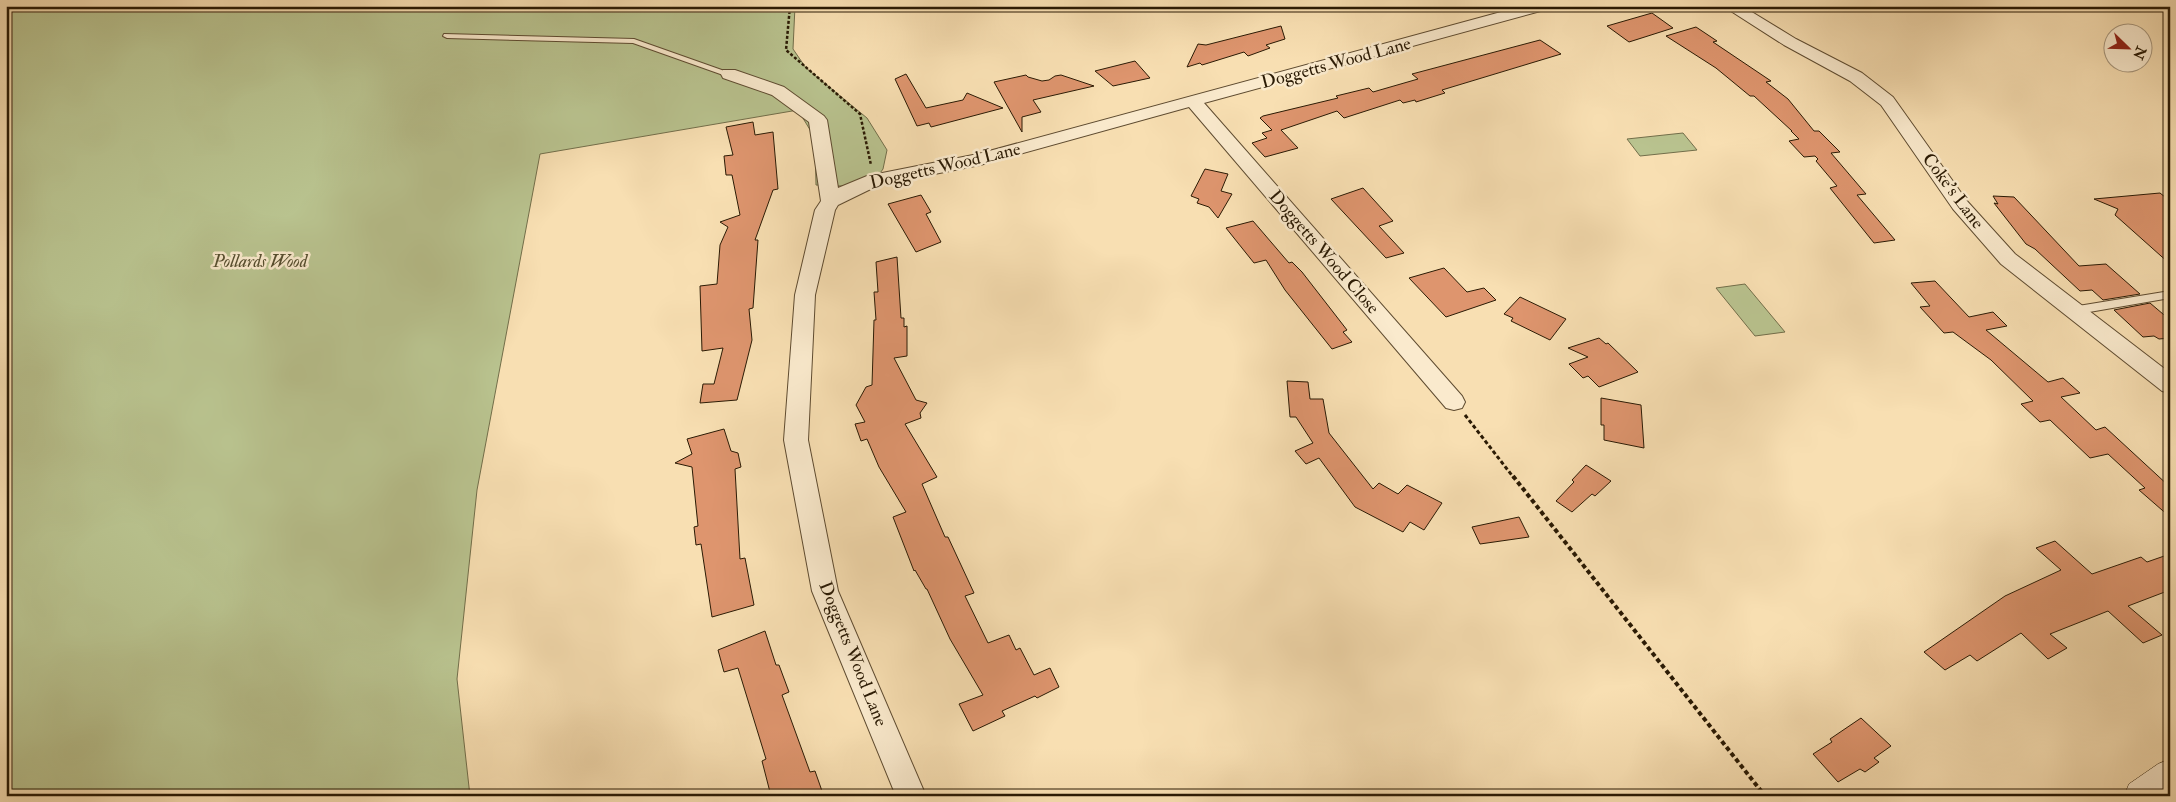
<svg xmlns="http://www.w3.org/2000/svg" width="2176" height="802" font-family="'IM FELL Double Pica',serif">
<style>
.green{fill:#b9c38f;stroke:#726e4a}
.building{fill:#de956e;stroke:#2a1a04}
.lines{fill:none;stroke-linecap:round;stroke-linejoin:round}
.service-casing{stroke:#5e4b30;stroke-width:2}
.minor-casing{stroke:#5e4b30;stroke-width:2}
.secondary-casing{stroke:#2a1a04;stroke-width:1}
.path-far2{stroke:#2a1a04;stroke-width:2.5;stroke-dasharray:3 2;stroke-linecap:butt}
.path-far1{stroke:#2a1a04;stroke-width:3;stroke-dasharray:4 2.5;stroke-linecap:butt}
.path{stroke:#2a1a04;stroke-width:4;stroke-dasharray:4.5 3;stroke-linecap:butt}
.service{fill:#faeacd;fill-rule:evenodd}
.minor{fill:#faeacd;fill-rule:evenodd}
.secondary{fill:#faeacd;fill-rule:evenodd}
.labels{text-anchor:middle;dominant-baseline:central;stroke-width:5;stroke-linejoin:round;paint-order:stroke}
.street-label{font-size:18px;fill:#2a1a04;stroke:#faeacd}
.park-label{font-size:18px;font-style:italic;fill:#554d2e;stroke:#faeacd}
</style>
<rect width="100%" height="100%" fill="#f8dfb2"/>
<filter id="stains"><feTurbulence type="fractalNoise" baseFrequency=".004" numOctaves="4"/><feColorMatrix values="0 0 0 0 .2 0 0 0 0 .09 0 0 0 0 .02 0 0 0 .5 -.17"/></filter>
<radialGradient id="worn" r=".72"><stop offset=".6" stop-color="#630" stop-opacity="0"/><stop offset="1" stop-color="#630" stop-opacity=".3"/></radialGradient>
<!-- green -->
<path class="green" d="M 6,6 L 795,6 L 793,49 L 806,68 L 867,118 L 887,150 L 883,169 L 878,176 L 842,186 L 816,185 L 815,138 L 798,110 L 540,154 L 477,490 L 457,679 L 470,796 L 6,796 Z
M 1683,133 L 1697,150 L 1640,156 L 1627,139 Z
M 1745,284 L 1785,332 L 1755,336 L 1716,288 Z"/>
<!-- building -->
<path class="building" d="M 1652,13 L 1673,28 L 1629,42 L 1607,26 Z
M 1281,26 L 1285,39 L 1266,45 L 1270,48 L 1248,56 L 1244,52 L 1202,65 L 1200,63 L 1187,67 L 1198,44 L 1206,45 Z
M 1696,27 L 1717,41 L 1713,42 L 1771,81 L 1766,82 L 1788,99 L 1814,131 L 1819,131 L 1840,152 L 1831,153 L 1866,194 L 1857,195 L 1895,240 L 1874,243 L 1830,188 L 1837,186 L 1816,161 L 1818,159 L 1815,156 L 1804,157 L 1789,141 L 1799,139 L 1791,131 L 1792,131 L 1754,96 L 1750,96 L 1716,68 L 1666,36 Z
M 1540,40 L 1561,54 L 1442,90 L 1445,93 L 1416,102 L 1415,100 L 1403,103 L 1400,100 L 1344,118 L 1337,111 L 1281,130 L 1298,148 L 1265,157 L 1252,143 L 1267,138 L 1262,133 L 1272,130 L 1260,118 L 1263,116 L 1338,98 L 1336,96 L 1369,88 L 1373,92 L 1418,79 L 1412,74 Z
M 1135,61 L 1150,78 L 1113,86 L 1095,71 Z
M 906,74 L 926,108 L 963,100 L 967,93 L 1003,108 L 931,127 L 929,123 L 917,126 L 895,79 Z
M 1026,75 L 1028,77 L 1042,81 L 1049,80 L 1055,76 L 1061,75 L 1094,86 L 1033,100 L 1041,112 L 1022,117 L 1022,132 L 994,82 Z
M 753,122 L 755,135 L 773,132 L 778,189 L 773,190 L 755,240 L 758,240 L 753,308 L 749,309 L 752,340 L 737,400 L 700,403 L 703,384 L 714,384 L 723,348 L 702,351 L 700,286 L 717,284 L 720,245 L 728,227 L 720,222 L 740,215 L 732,175 L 726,175 L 724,156 L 733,155 L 726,127 Z
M 1205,169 L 1228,174 L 1221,191 L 1232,194 L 1218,218 L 1209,207 L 1197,203 L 1199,199 L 1191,196 Z
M 1363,188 L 1393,221 L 1379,226 L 1404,253 L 1386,258 L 1331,199 Z
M 2160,193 L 2170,201 L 2170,264 L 2115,215 L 2118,209 L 2094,199 Z
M 921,195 L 931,212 L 926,214 L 941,242 L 916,252 L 888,204 Z
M 1993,196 L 2014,197 L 2079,266 L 2106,264 L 2140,294 L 2103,300 L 2092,290 L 2080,291 L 2035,249 L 2026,244 L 1994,203 L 1998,204 Z
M 1253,221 L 1289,263 L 1292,262 L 1302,272 L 1347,330 L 1343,332 L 1352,342 L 1332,349 L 1285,290 L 1266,260 L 1254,263 L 1226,228 Z
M 897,257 L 901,318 L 904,318 L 904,327 L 907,326 L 907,356 L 894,358 L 916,400 L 927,403 L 920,413 L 921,418 L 905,424 L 937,477 L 922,484 L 945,537 L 948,537 L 974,593 L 965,596 L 988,643 L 1009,635 L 1016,650 L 1020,648 L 1034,675 L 1050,668 L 1059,687 L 1037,698 L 1035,696 L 1002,711 L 1005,716 L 973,731 L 959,704 L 983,695 L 950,639 L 927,589 L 926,589 L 915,570 L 914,571 L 893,517 L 906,512 L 879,467 L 867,439 L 861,441 L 855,424 L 865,422 L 856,405 L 866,387 L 872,385 L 874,320 L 876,320 L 874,292 L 878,292 L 876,262 Z
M 1444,268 L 1467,292 L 1484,288 L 1496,300 L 1446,317 L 1409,278 Z
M 1935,281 L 1969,317 L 1993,312 L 2007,326 L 1986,330 L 2048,382 L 2063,378 L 2080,393 L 2061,397 L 2096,430 L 2105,427 L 2170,487 L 2170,517 L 2139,490 L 2145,488 L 2108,454 L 2090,458 L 2050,420 L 2040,422 L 2021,404 L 2033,401 L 1991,360 L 1953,332 L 1944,333 L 1920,307 L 1930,306 L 1911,283 Z
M 1520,297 L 1566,319 L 1550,340 L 1511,321 L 1513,318 L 1504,314 Z
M 2150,303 L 2170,320 L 2170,338 L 2159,339 L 2154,336 L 2143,337 L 2114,310 Z
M 1599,338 L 1606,344 L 1608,343 L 1638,372 L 1599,387 L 1588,376 L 1583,378 L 1569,364 L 1588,357 L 1568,348 Z
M 1287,381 L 1308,382 L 1310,399 L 1323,399 L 1329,433 L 1373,489 L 1379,483 L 1398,494 L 1407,485 L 1442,503 L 1424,530 L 1410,522 L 1403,532 L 1355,507 L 1319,458 L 1306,464 L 1295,451 L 1313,443 L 1296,417 L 1290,417 Z
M 1601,398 L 1641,405 L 1644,448 L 1604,440 L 1604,425 L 1601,425 Z
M 724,429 L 731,451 L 738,453 L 741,467 L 735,469 L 740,559 L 745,558 L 754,605 L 712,617 L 701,544 L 696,545 L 694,527 L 698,526 L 692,467 L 675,463 L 692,454 L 687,439 Z
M 1586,465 L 1611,481 L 1595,496 L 1592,494 L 1572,512 L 1556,501 L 1574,482 L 1572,480 Z
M 1519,517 L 1529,537 L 1480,544 L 1472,527 Z
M 2055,541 L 2092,574 L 2141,557 L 2147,562 L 2170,554 L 2170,590 L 2128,606 L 2162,635 L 2143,643 L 2108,611 L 2050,634 L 2067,648 L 2048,659 L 2021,633 L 1977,661 L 1970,655 L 1945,670 L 1924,652 L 2005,596 L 2061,570 L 2036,548 Z
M 765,631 L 776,665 L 779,665 L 789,692 L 782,695 L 810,772 L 815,771 L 822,791 L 811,796 L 771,796 L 762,761 L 766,759 L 738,668 L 724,672 L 718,650 Z
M 1861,718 L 1891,746 L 1874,758 L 1879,762 L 1865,772 L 1860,769 L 1838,782 L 1813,754 L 1832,742 L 1830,739 Z"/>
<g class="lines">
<!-- service casing -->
<g class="service-casing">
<path id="service" d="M 444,34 L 634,39 L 733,74 L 729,77 L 726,76 L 633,43 L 447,38 L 443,36 Z
M 2170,291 L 2170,298 L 2072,315 L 2067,311 L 2072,307 Z"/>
</g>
<!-- minor casing -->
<g class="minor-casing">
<path id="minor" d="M 1523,6 L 1550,6 L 1548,9 L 1204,103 L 1462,396 L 1465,402 L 1462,408 L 1454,410 L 1446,408 L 1189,107 L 980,165 L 879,185 L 838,205 L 835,210 L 815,295 L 808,440 L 838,591 L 926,796 L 896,796 L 812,591 L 784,440 L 795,295 L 815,210 L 821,201 L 809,122 L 772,95 L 723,78 L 721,74 L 723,70 L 735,70 L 784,87 L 824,116 L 827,120 L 838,188 L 867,176 L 978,154 Z
M 1723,6 L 1742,6 L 1796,39 L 1862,73 L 1893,97 L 1967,201 L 2015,254 L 2170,373 L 2170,393 L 2162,391 L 2001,264 L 1953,209 L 1881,105 L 1850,81 L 1784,45 Z"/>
</g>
<!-- secondary casing -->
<g class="secondary-casing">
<path id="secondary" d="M 2170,759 L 2170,796 L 2124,796 L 2129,784 L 2158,764 Z"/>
</g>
<!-- path-far2 -->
<path class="path-far2" d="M 790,6 L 786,50 L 860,114 L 871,165"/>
<!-- path-far1 -->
<path class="path-far1" d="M 1465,415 L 1514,478"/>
<!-- path -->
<path class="path" d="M 1513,476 L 1765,796"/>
<!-- service -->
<use href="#service" class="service"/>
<!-- minor -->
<use href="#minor" class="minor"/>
<!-- secondary -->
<use href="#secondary" class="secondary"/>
</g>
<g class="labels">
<!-- street labels -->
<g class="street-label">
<text transform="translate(1336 63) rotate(-15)">Doggetts Wood Lane</text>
<text transform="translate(945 166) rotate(-13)">Doggetts Wood Lane</text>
<text transform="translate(1953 191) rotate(53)">Coke's Lane</text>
<text transform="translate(1324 252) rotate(49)">Doggetts Wood Close</text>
<text transform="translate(853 654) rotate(68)">Doggetts Wood Lane</text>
</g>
<!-- park labels -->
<g class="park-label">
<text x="260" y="261">Pollards Wood</text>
</g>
</g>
<!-- margin -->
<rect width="2176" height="802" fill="none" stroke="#f8dfb2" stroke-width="25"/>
<rect x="8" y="8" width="2161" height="787" fill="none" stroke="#2a1a04" stroke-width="2.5"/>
<rect x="12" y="12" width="2151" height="777" fill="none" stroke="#2a1a04"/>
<!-- north arrow -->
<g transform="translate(2128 48) rotate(113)"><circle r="24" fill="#faeacd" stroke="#a7977d"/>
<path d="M0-4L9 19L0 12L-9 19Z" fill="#8f2418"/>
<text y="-8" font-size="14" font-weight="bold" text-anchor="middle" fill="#2a1a04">N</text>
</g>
<rect width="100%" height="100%" filter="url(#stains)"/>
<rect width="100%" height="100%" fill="url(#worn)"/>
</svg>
